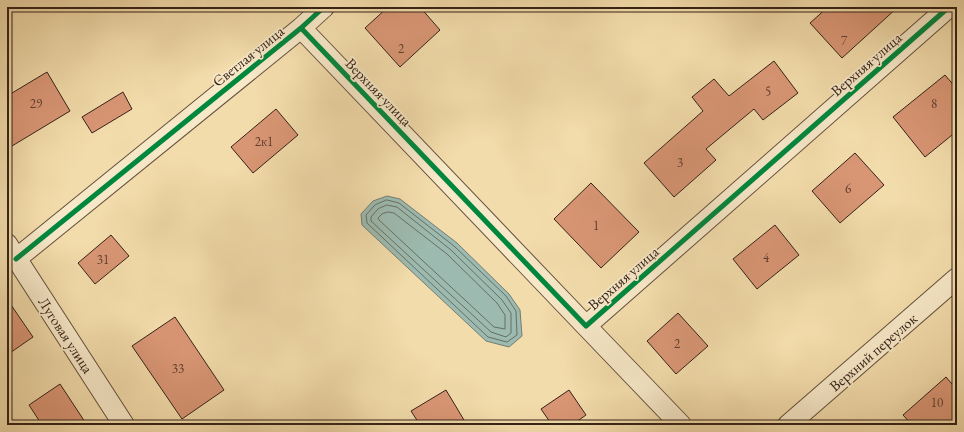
<svg xmlns="http://www.w3.org/2000/svg" width="964" height="432" font-family="'EB Garamond',serif">
<style>
.water{fill:#9cbaaf;stroke:#737d73}
.lines{fill:none;stroke-linecap:round;stroke-linejoin:round}
.shore{stroke:#686e64;stroke-width:1}
.building{fill:#d99675;stroke:#352218}
.street-casing{stroke:#64503d;stroke-width:22}
.street{stroke:#f7e8c8;stroke-width:20}
.cycleway-casing{stroke:#f7e8c8;stroke-width:8}
.cycleway{stroke:#00873e;stroke-width:5}
.labels{text-anchor:middle;dominant-baseline:central;stroke-width:3.5;stroke-linejoin:round;paint-order:stroke}
.number-label{font-size:13px;fill:#5e3f2f}
.street-label{font-size:15px;fill:#352218;stroke:#f7e8c8}
</style>
<rect width="100%" height="100%" fill="#f3dcab"/>
<filter id="stains"><feTurbulence type="fractalNoise" baseFrequency=".005" numOctaves="4"/><feColorMatrix values="0 0 0 0 .2 0 0 0 0 .09 0 0 0 0 .02 0 0 0 .5 -.17"/></filter>
<radialGradient id="worn" r=".72"><stop offset=".6" stop-color="#630" stop-opacity="0"/><stop offset="1" stop-color="#630" stop-opacity=".3"/></radialGradient>
<!-- water -->
<path class="water" d="M 387,196 L 400,199 L 457,243 L 509,294 L 520,310 L 522,336 L 509,347 L 486,341 L 362,225 L 361,214 L 373,201 Z"/>
<g class="lines">
<!-- shore -->
<path class="shore" d="M 387,200 L 399,203 L 454,246 L 506,296 L 516,311 L 517,335 L 507,342 L 488,337 L 367,223 L 366,215 L 375,205 Z
M 387,205 L 397,207 L 451,250 L 502,300 L 511,313 L 511,333 L 506,337 L 491,332 L 371,221 L 371,217 L 378,209 Z
M 388,212 L 394,213 L 447,254 L 497,303 L 505,315 L 505,329 L 494,327 L 379,220 L 378,218 L 382,214 Z"/>
</g>
<!-- building -->
<path class="building" d="M 388,7 L 420,7 L 440,30 L 400,67 L 365,28 Z
M 828,7 L 898,7 L 842,58 L 810,23 Z
M 774,61 L 798,93 L 763,120 L 754,109 L 706,149 L 716,160 L 674,197 L 644,163 L 703,111 L 692,97 L 714,79 L 729,96 Z
M 47,72 L 70,111 L 7,149 L 7,96 Z
M 945,75 L 957,89 L 957,131 L 925,157 L 893,117 Z
M 123,92 L 132,109 L 92,133 L 82,117 Z
M 276,109 L 298,135 L 253,173 L 231,147 Z
M 855,153 L 884,185 L 840,223 L 812,191 Z
M 591,183 L 639,232 L 601,268 L 554,219 Z
M 775,225 L 799,255 L 757,289 L 733,259 Z
M 111,235 L 129,256 L 95,284 L 78,263 Z
M 7,299 L 33,337 L 7,355 Z
M 678,313 L 708,346 L 676,374 L 647,341 Z
M 175,317 L 224,390 L 182,419 L 132,346 Z
M 946,377 L 957,390 L 957,425 L 912,425 L 903,415 Z
M 60,384 L 87,425 L 42,425 L 29,405 Z
M 446,390 L 467,425 L 420,425 L 411,411 Z
M 569,390 L 586,415 L 572,425 L 552,425 L 541,409 Z"/>
<g class="lines">
<!-- street casing -->
<g class="street-casing">
<path id="street" d="M 301,28 L 586,326 L 949,7
M 7,244 L 124,425
M 16,259 L 301,28 L 324,7
M 586,326 L 681,425
M 788,425 L 957,278"/>
</g>
<!-- street -->
<use href="#street" class="street"/>
<!-- cycleway casing -->
<g class="cycleway-casing">
<path id="cycleway" d="M 301,28 L 586,326 L 949,7
M 16,259 L 301,28 L 324,7"/>
</g>
<!-- cycleway -->
<use href="#cycleway" class="cycleway"/>
</g>
<g class="labels">
<!-- number labels -->
<g class="number-label">
<text x="844" y="40">7</text>
<text x="401" y="48">2</text>
<text x="768" y="91">5</text>
<text x="36" y="103">29</text>
<text x="934" y="103">8</text>
<text x="264" y="141">2к1</text>
<text x="680" y="162">3</text>
<text x="848" y="188">6</text>
<text x="596" y="225">1</text>
<text x="766" y="257">4</text>
<text x="103" y="259">31</text>
<text x="677" y="343">2</text>
<text x="178" y="368">33</text>
<text x="937" y="402">10</text>
</g>
<!-- street labels -->
<g class="street-label">
<text transform="translate(248 56) rotate(-39)">Светлая улица</text>
<text transform="translate(866 64) rotate(-41)">Верхняя улица</text>
<text transform="translate(379 92) rotate(46)">Верхняя улица</text>
<text transform="translate(623 278) rotate(-41)">Верхняя улица</text>
<text transform="translate(66 335) rotate(57)">Луговая улица</text>
<text transform="translate(873 352) rotate(-41)">Верхний переулок</text>
</g>
</g>
<!-- margin -->
<rect width="964" height="432" fill="none" stroke="#f3dcab" stroke-width="24"/>
<rect x="8" y="8" width="948" height="416" fill="none" stroke="#352218" stroke-width="2"/>
<rect x="12" y="12" width="940" height="408" fill="none" stroke="#352218"/>
<rect width="100%" height="100%" filter="url(#stains)"/>
<rect width="100%" height="100%" fill="url(#worn)"/>
</svg>
